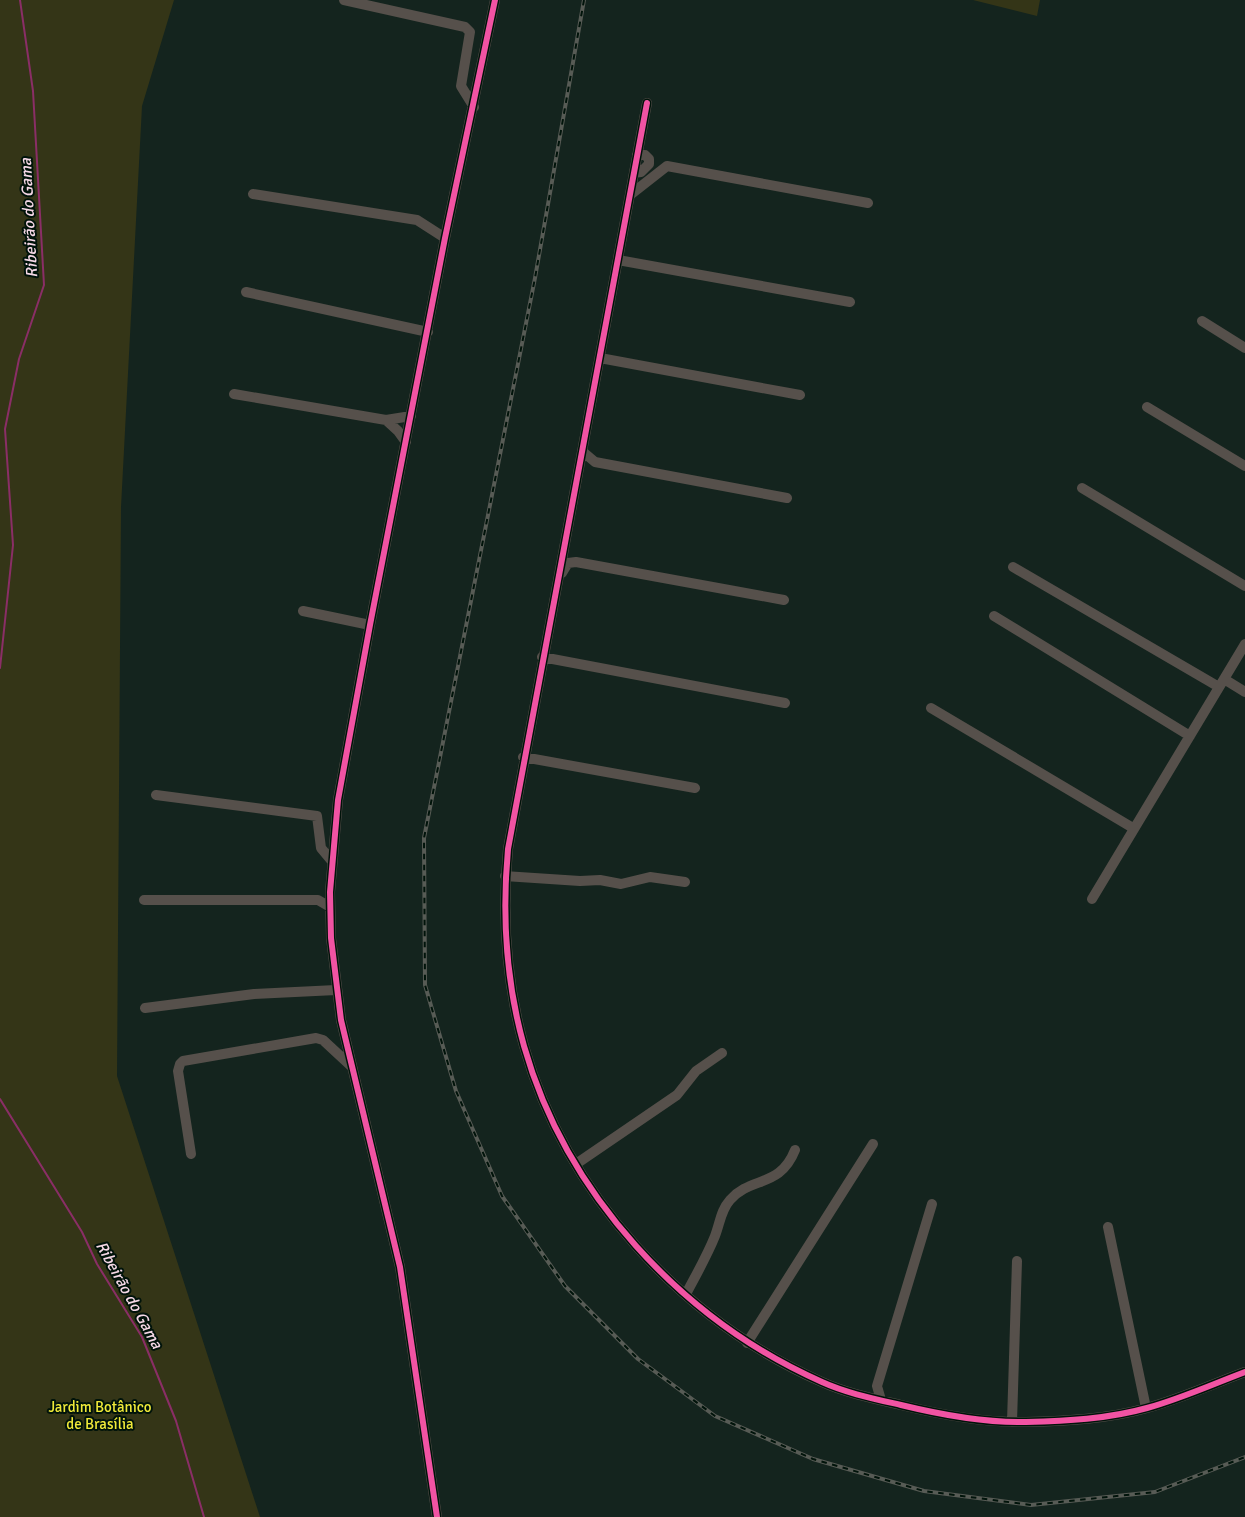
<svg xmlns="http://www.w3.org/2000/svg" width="1245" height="1517" font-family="Signika,sans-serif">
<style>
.green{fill:#343517}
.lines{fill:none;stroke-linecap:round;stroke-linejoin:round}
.stream{stroke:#8a2e66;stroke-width:2}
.minor{stroke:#56504b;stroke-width:10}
.rail-casing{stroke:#575b55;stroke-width:4}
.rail{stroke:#00130a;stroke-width:2;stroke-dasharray:5.5;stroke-linecap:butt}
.cycleway-casing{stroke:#00130a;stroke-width:9}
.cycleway{stroke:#f153a3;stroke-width:6}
.labels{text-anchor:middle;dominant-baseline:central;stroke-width:4;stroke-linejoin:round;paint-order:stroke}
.park-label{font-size:15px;fill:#f0ea39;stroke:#00130a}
.water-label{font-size:16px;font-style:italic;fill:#f5d8e6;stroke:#00130a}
</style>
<rect width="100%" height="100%" fill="#14241e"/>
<!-- green -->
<path class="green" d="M 0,0 L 174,0 L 142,106 L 121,507 L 117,1076 L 260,1517 L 0,1517 Z
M 973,0 L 1040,0 L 1037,16 Z"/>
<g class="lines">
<!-- stream -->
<path class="stream" d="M 0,668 L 13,545 L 5,429 L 19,359 L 44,285 L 33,91 L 20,0
M 0,1099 L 82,1232 L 97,1264 L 142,1337 L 176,1421 L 204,1517"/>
<!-- minor -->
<path class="minor" d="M 344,0 L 465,27 L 470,32 L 461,86 L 474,107
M 647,103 L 508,849 C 502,914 506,982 524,1046 C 566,1194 682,1320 822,1382 C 846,1393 875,1399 901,1405 C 942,1415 984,1423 1026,1422 C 1066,1421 1108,1419 1147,1408 C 1180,1399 1213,1384 1245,1372
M 634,173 L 641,172 L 649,164 L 649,159 L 645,155 L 637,155
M 253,194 L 417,220 L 445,238
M 630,195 L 667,166 L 868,203
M 618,260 L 850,302
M 246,292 L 428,332
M 1202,321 L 1245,348
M 600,358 L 800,395
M 234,394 L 386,420 L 411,416
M 1147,407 L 1245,466
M 386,420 L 398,431 L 406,442
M 582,451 L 595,462 L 787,498
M 1082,488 L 1245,586
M 1013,567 L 1219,687
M 562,573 L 568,563 L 576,562 L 784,600
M 303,611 L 370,625
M 994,616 L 1190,736
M 542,657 L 785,703
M 1224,679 L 1245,692
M 931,708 L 1133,828
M 523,757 L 695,788
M 156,795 L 317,816 L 321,848 L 331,860
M 505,876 L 580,881 L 600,880 L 621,884 L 650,877 L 685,882
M 1092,899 L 1245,644
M 144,900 L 318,900 L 330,907
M 145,1008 L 254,994 L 336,990
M 191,1154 L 178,1071 L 180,1064 L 183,1061 L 316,1038 L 323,1040 L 351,1066
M 576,1164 L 677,1095 L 696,1071 L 722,1053
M 1108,1227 L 1146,1408
M 686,1294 C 696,1275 707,1256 715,1236 C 720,1223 721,1210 730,1200 C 751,1176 780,1188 795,1150
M 747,1343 L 873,1144
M 881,1400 L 877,1386 L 932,1204
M 1012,1422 L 1017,1261
M 437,1517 L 400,1267 L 341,1020 L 331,938 L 330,892 L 338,800 L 370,625 L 445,238 L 495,0"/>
<!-- rail casing -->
<g class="rail-casing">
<path id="rail" d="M 584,0 L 535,278 L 424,838 L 425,985 L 456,1091 L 502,1196 L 565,1286 L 638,1359 L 715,1416 L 813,1459 L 924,1491 L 1031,1505 L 1155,1492 L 1245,1457"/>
</g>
<!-- rail -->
<use href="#rail" class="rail"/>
<!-- cycleway casing -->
<g class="cycleway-casing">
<path id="cycleway" d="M 647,103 L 508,849 C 502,914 506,982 524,1046 C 566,1194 682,1320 822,1382 C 846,1393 875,1399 901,1405 C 942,1415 984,1423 1026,1422 C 1066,1421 1108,1419 1147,1408 C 1180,1399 1213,1384 1245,1372
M 437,1517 L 400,1267 L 341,1020 L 331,938 L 330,892 L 338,800 L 370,625 L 445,238 L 495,0"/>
</g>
<!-- cycleway -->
<use href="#cycleway" class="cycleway"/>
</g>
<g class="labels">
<!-- park labels -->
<g class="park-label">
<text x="100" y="1407">Jardim Botânico<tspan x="100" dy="17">de Brasília</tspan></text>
</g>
<!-- water labels -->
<g class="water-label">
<text transform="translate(29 218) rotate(-93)">Ribeirão do Gama</text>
<text transform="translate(129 1295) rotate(61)">Ribeirão do Gama</text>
</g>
</g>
</svg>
